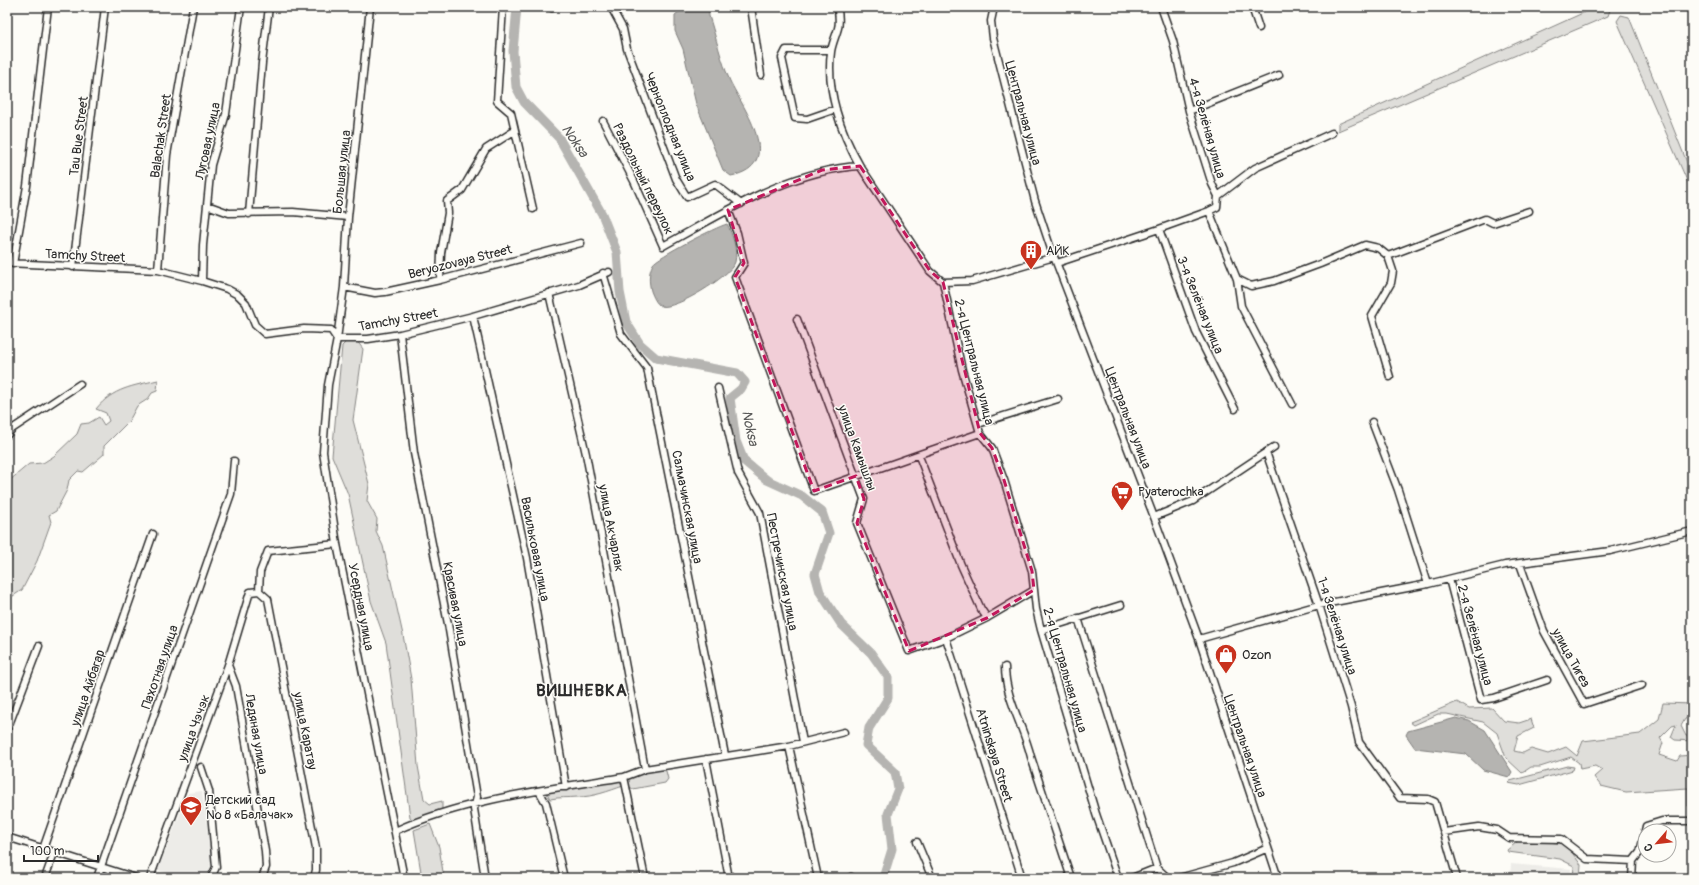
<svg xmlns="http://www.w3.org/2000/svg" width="1699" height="885" font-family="Pangolin,sans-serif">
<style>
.built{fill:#edece8}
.green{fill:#dfdeda;stroke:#858482}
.water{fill:#b5b4b1;stroke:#7e7d7b}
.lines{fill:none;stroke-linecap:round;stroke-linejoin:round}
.river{stroke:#b5b4b1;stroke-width:9}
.minor-casing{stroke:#2b2b2b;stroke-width:9}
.minor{stroke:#fdfcf7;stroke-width:6}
.marked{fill:#c2185b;fill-opacity:0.2;stroke:#c2185b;stroke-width:3;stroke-dasharray:8 5;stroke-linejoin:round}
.labels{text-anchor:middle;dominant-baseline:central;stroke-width:3;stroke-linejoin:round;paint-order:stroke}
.street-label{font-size:13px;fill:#2b2b2b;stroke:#fdfcf7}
.poi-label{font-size:13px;fill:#2b2b2b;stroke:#fdfcf7;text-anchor:start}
.water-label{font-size:14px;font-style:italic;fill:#5b5b5a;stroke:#fdfcf7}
.district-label{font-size:17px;font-weight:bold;letter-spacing:1px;fill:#2b2b2b;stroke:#fdfcf7}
</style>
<rect width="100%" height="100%" fill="#fdfcf7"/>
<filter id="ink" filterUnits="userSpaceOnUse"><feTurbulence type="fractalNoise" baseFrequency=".025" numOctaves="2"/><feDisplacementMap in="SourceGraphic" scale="8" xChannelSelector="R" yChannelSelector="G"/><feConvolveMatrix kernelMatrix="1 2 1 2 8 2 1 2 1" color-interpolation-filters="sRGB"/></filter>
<g filter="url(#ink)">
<!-- built -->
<path class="built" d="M 202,791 L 212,861 L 207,878 L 180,878 L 158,870 L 188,793 Z
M 1511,864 L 1571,869 L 1570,878 L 1510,878 Z"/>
<!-- green -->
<path class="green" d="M 1596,7 L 1611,7 L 1608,16 L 1338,131 L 1338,124 Z
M 1621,15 L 1629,17 L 1692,175 L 1692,192 L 1617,21 Z
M 348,340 L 357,341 L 363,349 L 353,420 L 369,484 L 367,501 L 377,519 L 376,531 L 383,546 L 403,635 L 411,679 L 418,766 L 424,799 L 430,804 L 442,801 L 442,810 L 415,823 L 410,817 L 386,643 L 371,601 L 348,494 L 332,456 L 342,346 Z
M 158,380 L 157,391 L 152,393 L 148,399 L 137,406 L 129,421 L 104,446 L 104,454 L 83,472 L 78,471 L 69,480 L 67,490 L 56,511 L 49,515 L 51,522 L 37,561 L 22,590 L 7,600 L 7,490 L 9,481 L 29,464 L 43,463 L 54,456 L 77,434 L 81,424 L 89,423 L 99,417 L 104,425 L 109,421 L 106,413 L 96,409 C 113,388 133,386 158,380 Z
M 1457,702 L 1469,709 L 1492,708 L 1504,721 L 1519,723 L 1531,719 L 1534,728 L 1518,736 L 1514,751 L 1523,753 L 1531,749 L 1548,754 L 1566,747 L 1577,756 L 1583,741 L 1640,734 L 1659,719 L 1663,703 L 1692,704 L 1692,717 L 1685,719 L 1681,726 L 1686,736 L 1692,736 L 1692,741 L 1675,740 L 1671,737 L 1676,725 L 1672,726 L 1660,738 L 1663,743 L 1659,755 L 1677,761 L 1680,756 L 1692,755 L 1692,808 L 1688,806 L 1688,788 L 1626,792 L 1601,786 L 1594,777 L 1602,770 L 1595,766 L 1580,769 L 1579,763 L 1571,757 L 1540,767 L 1531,767 L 1522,773 L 1506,758 L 1497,733 L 1483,722 L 1447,714 L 1438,714 L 1414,725 L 1410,722 Z
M 1567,766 L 1574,767 L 1573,770 L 1519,785 L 1508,783 L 1510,781 Z
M 661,768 L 666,771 L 668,779 L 665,783 L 633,789 L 628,786 L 627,779 L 631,774 Z
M 616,776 L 622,781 L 623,786 C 609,791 593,797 578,797 C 567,798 560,797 550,799 L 546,791 Z
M 430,824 L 439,847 L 444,878 L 422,878 L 414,830 Z
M 1521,839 L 1566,844 L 1581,865 L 1580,878 L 1573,878 L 1574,866 L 1560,859 L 1508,852 L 1507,850 Z"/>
<!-- water -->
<path class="water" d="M 685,7 L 708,7 L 709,16 C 716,37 721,61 730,81 C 744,110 786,165 731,176 L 723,170 L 696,104 L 683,49 L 675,31 L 675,15 Z
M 727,224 C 732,233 738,251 735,262 C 731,276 674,311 661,306 C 656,304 653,296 651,291 C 649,282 648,273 653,264 C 657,257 716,227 727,224 Z
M 1456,718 L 1469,721 L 1485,730 L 1512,772 L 1509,777 L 1483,770 L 1466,754 L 1415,748 L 1406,735 L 1408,731 Z"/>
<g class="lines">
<!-- river -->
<path class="river" d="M 517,7 L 513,51 L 516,87 L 524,102 L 559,138 L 602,214 L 617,252 L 620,292 L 626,322 L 640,344 L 656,358 L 737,373 L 745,382 L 741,389 L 730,398 L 736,441 L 744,461 L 767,480 L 802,496 L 822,512 L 829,533 L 815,574 L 820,592 L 841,624 L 871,653 L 888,677 L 888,698 L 869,728 L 866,745 L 895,772 L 898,789 L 888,814 L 892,849 L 883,878"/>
<!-- minor casing -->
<g class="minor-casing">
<path id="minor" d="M 370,7 L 348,217 L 344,287 L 337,339 L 328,385 L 323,452 L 337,544 L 404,878
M 503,7 L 497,101 L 511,113 L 533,209
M 611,7 L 623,29 L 627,49 L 676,179 L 687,197 L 715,184 L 741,204
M 751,7 L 761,75
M 838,7 C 838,14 840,22 838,28 C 836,36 832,44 831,52 C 826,91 841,133 860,166 L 930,271 L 943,282 L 962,370 L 980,433 L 992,448 L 1004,480 L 1032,571 L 1036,609 L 1041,630 L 1096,814 L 1118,878
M 994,7 L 991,21 L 993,38 L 1035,201 L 1051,249 L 1154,517 L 1199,639 L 1278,878
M 1161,7 L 1173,41 L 1189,111 L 1212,184 L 1218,196 L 1255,168 L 1332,133
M 1252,7 L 1259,28
M 552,8 L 552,7
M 831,50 L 786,50 L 782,58 L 795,118 L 807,119 L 836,109
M 1189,111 L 1279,75
M 603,121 L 634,181 L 663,246 C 724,213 789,170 860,166
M 207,205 L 229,213 L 293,212 L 348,217
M 728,210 L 737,233 L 744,263 L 735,277 L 814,491 L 980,433
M 1209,211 L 1237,279 L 1241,306 L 1292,404
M 249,214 L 262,63 L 269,7
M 1159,229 L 1196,332 L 1235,409
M 1388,256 L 1393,271 L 1391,283 L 1372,316 L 1390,377
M 7,263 L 158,270 L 202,281 L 227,289 L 238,295 L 246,303 L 255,325 L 265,334 L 304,329 L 331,330 L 337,339 L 368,339 L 400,334 L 473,316 L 579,285 L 609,272
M 1057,263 L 1159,229 L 1209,211 L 1217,207 L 1218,196
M 13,264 L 27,186 L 48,7
M 73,267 L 105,7
M 158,270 L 167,155 L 193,7
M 603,273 L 621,334 L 647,368 L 725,755
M 1237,279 L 1251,286 L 1274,281 L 1320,264 L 1365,245 L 1378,248 L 1388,256 L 1485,219 L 1493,223 L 1529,211
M 440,280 L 441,253 L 448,213 L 447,201 L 462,190 L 486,149 L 514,131
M 202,281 L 203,245 L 211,165 L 226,114 L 241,7
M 943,282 L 972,281 L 1054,257
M 344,287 L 375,293 L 385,292 L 440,280 L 581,243
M 549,293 L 586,454 L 645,769
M 473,316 L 527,558 L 566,787
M 797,319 L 864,499 L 857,523 L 909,651 L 946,638 L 987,618 L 1034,590
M 400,334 L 414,453 L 448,624 L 477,797 L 474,809 L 485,878
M 718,388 L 738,473 L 760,513 L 803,742
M 1372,422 L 1398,490 L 1428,584
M 978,424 L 1058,399
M 7,435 L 12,429 L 80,384
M 1266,452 L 1319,605 L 1351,707 L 1359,742 L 1400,798 L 1428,799 L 1435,802 L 1457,878
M 919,456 L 961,565 L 981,609 L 987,618
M 1154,517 L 1193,501 L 1274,447
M 1520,564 L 1544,631 L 1584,704 L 1642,685
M 1449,579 L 1481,700 L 1494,698 L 1547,680
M 259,591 L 268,599 L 316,848 L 316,870 L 314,878
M 259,591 L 260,572 L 268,551 L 337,544
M 1078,618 L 1157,868 L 1168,878
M 1041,630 L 1121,605
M 946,638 L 1022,878
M 1199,639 L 1319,605 L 1428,584 L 1505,565 L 1610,551 L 1692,531
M 228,665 L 236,686 L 265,851 L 266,867 L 262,878
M 1005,667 C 1005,698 1024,727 1031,757 L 1071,878
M 7,730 L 39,646
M 789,746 L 818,878
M 706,759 L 729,878
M 201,767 L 209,791 L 216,867 L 211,878
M 624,777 L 645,878
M 539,791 L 546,803 L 564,878
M 395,831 C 464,799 549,789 624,777 L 645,769 L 789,746 L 844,732
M 1645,831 L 1646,826 L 1662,821 L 1692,821
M 1444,832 L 1479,827 L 1497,830 L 1509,838 L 1561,839 L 1587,859 L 1633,861 L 1632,878
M 7,837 L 136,878
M 917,842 L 932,878
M 43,849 L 153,534
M 1633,861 L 1640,852 L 1645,832
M 45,878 L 54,853
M 97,878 L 231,494 L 234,461
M 150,878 L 228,665 L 250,592 L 259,591
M 850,878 L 851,877
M 1132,878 L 1157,868
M 1179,878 L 1233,863 L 1268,848"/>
</g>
<!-- minor -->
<use href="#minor" class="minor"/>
</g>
</g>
<!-- marked area -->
<path class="marked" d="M 860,166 L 930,271 L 943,282 L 980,433 L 992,448 L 1004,480 L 1032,571 L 1034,590 L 987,618 L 909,651 L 857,523 L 864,499 L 856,476 L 814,491 L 735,277 L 744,263 L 728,210 L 822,170 Z"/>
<!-- icons -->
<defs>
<g id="building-pin" transform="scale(1.15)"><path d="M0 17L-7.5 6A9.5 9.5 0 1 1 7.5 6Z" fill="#c8321e" stroke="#fdfcf7"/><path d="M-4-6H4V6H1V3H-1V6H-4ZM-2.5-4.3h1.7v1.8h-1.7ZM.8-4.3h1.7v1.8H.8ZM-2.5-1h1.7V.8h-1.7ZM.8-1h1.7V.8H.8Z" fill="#fff"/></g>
<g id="supermarket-pin" transform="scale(1.15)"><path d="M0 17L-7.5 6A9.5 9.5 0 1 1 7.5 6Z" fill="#c8321e" stroke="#fdfcf7"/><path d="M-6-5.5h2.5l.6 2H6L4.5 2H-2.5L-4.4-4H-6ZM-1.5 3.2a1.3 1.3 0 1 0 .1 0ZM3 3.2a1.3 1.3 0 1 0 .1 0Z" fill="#fff"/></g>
<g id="shop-pin" transform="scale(1.15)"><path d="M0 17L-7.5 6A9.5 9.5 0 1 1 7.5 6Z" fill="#c8321e" stroke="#fdfcf7"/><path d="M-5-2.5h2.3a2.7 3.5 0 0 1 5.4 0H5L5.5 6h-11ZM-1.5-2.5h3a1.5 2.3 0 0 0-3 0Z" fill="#fff"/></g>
<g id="school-pin" transform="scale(1.15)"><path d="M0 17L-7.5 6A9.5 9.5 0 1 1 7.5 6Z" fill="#c8321e" stroke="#fdfcf7"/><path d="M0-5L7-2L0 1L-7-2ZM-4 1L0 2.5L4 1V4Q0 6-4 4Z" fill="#fff"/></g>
</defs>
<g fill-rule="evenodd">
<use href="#building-pin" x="1031" y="251"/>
<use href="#supermarket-pin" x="1122" y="492"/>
<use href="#shop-pin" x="1226" y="655"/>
<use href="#school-pin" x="191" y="807"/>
</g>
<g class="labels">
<!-- street labels -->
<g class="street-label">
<text transform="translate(1023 113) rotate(75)">Центральная улица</text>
<text transform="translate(670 127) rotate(68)">Черноплодная улица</text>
<text transform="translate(1207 128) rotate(74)">4-я Зелёная улица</text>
<text transform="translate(79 136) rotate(-83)">Tau Bue Street</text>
<text transform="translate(161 136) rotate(-82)">Balachak Street</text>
<text transform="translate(208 141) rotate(-78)">Луговая улица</text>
<text transform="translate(342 172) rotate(-84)">Большая улица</text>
<text transform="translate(643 179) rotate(64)">Раздольный переулок</text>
<text transform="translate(85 256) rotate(3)">Tamchy Street</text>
<text transform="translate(460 262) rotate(-14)">Beryozovaya Street</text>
<text transform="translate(1200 305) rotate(68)">3-я Зелёная улица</text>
<text transform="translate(398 320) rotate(-10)">Tamchy Street</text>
<text transform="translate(974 362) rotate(76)">2-я Центральная улица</text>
<text transform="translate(1128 418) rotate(69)">Центральная улица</text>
<text transform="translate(857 448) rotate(70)">улица Камышлы</text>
<text transform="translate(687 507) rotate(79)">Салмачинская улица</text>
<text transform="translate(611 528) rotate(79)">улица Акчарлак</text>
<text transform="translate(535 549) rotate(79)">Васильковая улица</text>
<text transform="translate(782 572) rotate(79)">Пестречинская улица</text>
<text transform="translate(455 604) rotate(79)">Красивая улица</text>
<text transform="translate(361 607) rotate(79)">Усердная улица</text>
<text transform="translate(1337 626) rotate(72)">1-я Зелёная улица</text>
<text transform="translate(1475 635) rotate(75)">2-я Зелёная улица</text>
<text transform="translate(1571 658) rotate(61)">улица Тигез</text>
<text transform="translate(160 667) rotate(-71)">Пахотная улица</text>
<text transform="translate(1065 670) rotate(74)">2-я Центральная улица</text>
<text transform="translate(88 688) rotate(-71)">улица Айбагар</text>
<text transform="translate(194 728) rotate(-70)">улица Чэчэк</text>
<text transform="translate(305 731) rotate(79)">улица Каратау</text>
<text transform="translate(256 734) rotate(80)">Ледяная улица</text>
<text transform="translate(1245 746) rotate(71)">Центральная улица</text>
<text transform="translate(994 755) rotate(73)">Atninskaya Street</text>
</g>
<!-- poi labels -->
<g class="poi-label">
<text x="1046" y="251">АЙК</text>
<text x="1138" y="492">Pyaterochka</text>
<text x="1242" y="655">Ozon</text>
<text x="206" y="800">Детский сад<tspan x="206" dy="15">№ 8 «Балачак»</tspan></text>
</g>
<!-- water labels -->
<g class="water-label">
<text transform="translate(575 141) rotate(56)">Noksa</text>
<text transform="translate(750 428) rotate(78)">Noksa</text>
</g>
<!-- district labels -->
<g class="district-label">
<text x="582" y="690">ВИШНЕВКА</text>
</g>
</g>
<!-- margin -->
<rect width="1699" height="885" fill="none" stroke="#fdfcf7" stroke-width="24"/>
<rect x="12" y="12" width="1675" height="861" fill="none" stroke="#2b2b2b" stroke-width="1.5" filter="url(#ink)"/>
<!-- north arrow -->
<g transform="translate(1657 843) rotate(242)"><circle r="19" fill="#fdfcf7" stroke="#a9a8a5"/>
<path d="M0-3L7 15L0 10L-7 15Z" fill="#c8321e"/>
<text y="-6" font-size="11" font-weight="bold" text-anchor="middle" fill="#2b2b2b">С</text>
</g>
<!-- scale -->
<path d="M24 855v6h74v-6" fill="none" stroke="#2b2b2b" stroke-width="2"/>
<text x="30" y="855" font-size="12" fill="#2b2b2b" stroke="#fdfcf7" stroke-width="3" paint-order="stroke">100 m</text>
</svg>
